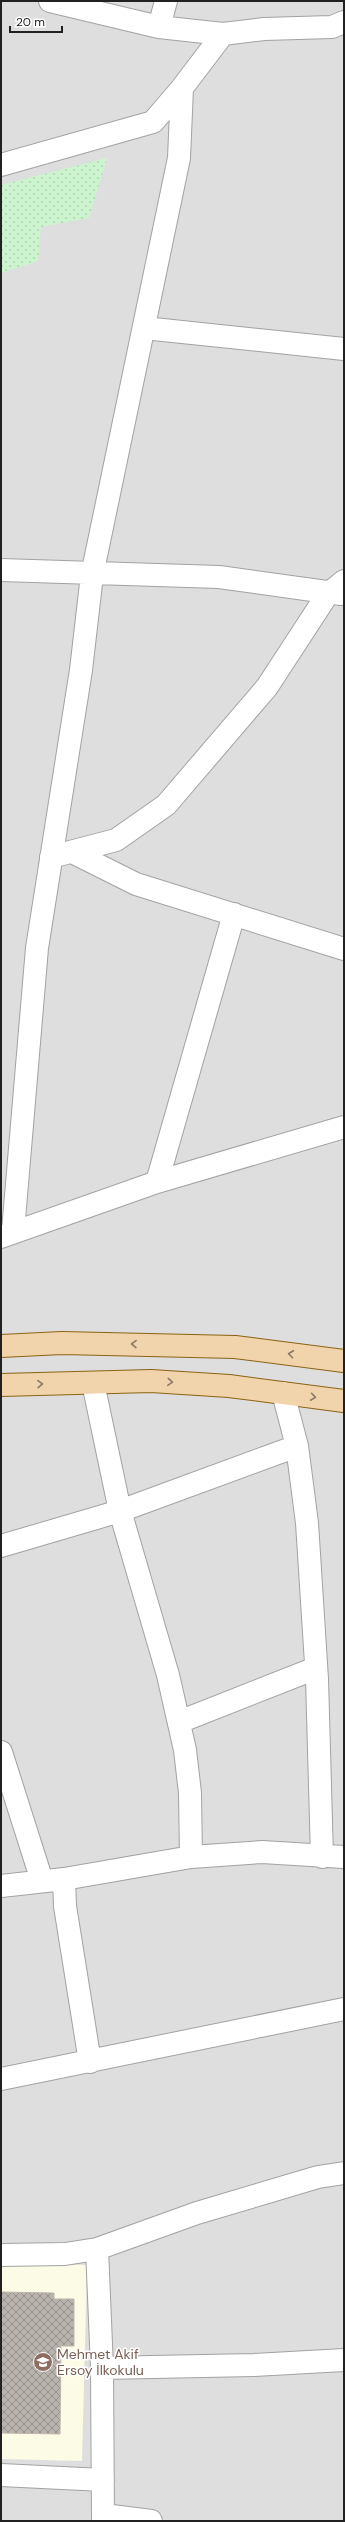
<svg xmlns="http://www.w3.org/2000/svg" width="345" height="2522" font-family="'DM Sans',sans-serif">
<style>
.residential{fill:#dfdede}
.education{fill:#fcfce6}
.park{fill:url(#park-dots)}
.building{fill:url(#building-cross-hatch);stroke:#c0b5ac}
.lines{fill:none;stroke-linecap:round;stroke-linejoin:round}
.minor-casing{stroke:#a2a2a2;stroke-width:24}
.major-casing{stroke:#8b6212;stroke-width:24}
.minor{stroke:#fff;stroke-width:22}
.major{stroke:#f1d3ac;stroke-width:22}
.oneway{stroke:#897a66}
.labels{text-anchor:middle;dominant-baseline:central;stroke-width:3;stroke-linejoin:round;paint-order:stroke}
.education-label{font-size:14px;fill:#785e54;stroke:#fff;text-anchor:start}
</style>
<defs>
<pattern id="park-dots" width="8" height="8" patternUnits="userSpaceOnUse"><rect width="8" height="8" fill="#ccf4cf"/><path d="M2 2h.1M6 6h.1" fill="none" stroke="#afd1b1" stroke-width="1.8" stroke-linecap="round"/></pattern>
<pattern id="building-cross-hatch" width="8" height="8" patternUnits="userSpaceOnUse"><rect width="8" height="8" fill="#b9b3ae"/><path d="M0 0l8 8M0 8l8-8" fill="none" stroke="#96918d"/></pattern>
</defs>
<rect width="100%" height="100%" fill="#f0ede9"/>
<!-- residential -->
<path class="residential" d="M 1,1 L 344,1 L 344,2521 L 1,2521 Z"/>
<!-- education -->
<path class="education" d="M 1,2263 L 87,2265 L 82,2461 L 1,2459 Z"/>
<!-- park -->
<path class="park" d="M 107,158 L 89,218 L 41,227 L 38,261 L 1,273 L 1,185 Z"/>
<!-- building -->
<path class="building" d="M 1,2292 L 54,2293 L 54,2299 L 74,2299 L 74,2346 L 61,2346 L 60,2434 L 1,2433 Z"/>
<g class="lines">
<!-- minor casing -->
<g class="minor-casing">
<path id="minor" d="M 50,1 L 159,27 L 223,34 L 264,29 L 332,27 L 344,22
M 159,27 L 166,1
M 1,165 L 153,122 L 182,88
M 144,328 L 344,349
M 1,570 L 219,577 L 341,594
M 72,852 L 136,884 L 344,949
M 51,857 L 116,840 L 166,805 L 267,687 L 327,595 L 344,581
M 157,1182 L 234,914
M 13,1231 L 37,948 L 81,670 L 92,575 L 179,158 L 182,88 L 223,34
M 1,1237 L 157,1182 L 344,1127
M 93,1383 L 120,1511 L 168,1675 L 185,1750 L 190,1793 L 191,1857
M 283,1393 L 297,1446 L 307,1523 L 317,1679 L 322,1857
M 1,1546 L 120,1511 L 297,1446
M 179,1722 L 316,1668
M 1,1752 L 42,1881
M 64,1879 L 65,1906 L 90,2062
M 1,1886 L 64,1879 L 191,1857 L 262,1852 L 344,1857
M 1,2079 L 344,2009
M 97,2249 L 102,2368 L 103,2521
M 1,2255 L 65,2254 L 97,2249 L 197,2213 L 318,2177 L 344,2173
M 102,2368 L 254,2365 L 344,2360
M 1,2475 L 103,2480
M 104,2515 L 151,2521"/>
</g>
<!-- major casing -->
<g class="major-casing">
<path id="major" d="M 1,1346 L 62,1343 L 235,1347 L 344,1361
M 1,1385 L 151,1381 L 229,1386 L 344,1401"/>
</g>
<!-- minor -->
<use href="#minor" class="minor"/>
<!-- major -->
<use href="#major" class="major"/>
</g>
<!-- one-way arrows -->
<defs><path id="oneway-chevron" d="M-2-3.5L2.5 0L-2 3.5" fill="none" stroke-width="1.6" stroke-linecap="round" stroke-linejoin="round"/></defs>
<g class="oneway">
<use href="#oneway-chevron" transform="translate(134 1344) rotate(-179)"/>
<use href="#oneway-chevron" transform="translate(291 1354) rotate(-173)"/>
<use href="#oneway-chevron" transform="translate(170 1382) rotate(4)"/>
<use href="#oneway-chevron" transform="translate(40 1384) rotate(-2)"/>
<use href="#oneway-chevron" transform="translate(313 1397) rotate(8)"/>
</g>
<!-- icons -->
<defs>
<g id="school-disc" transform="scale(1)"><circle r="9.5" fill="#8d6e63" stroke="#fff"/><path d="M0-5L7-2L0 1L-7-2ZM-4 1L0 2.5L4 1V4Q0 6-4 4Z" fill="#fff"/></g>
</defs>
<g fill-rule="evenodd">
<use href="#school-disc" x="43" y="2362"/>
</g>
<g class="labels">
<!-- education labels -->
<g class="education-label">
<text x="57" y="2354">Mehmet Akif<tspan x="57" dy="16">Ersoy İlkokulu</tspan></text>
</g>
</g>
<!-- border -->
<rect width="345" height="2522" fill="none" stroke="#212121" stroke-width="4"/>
<!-- scale -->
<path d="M10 26v6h52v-6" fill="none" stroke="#212121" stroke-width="2"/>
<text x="16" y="26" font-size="12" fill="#212121" stroke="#ffffff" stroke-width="3" paint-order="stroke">20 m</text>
</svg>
